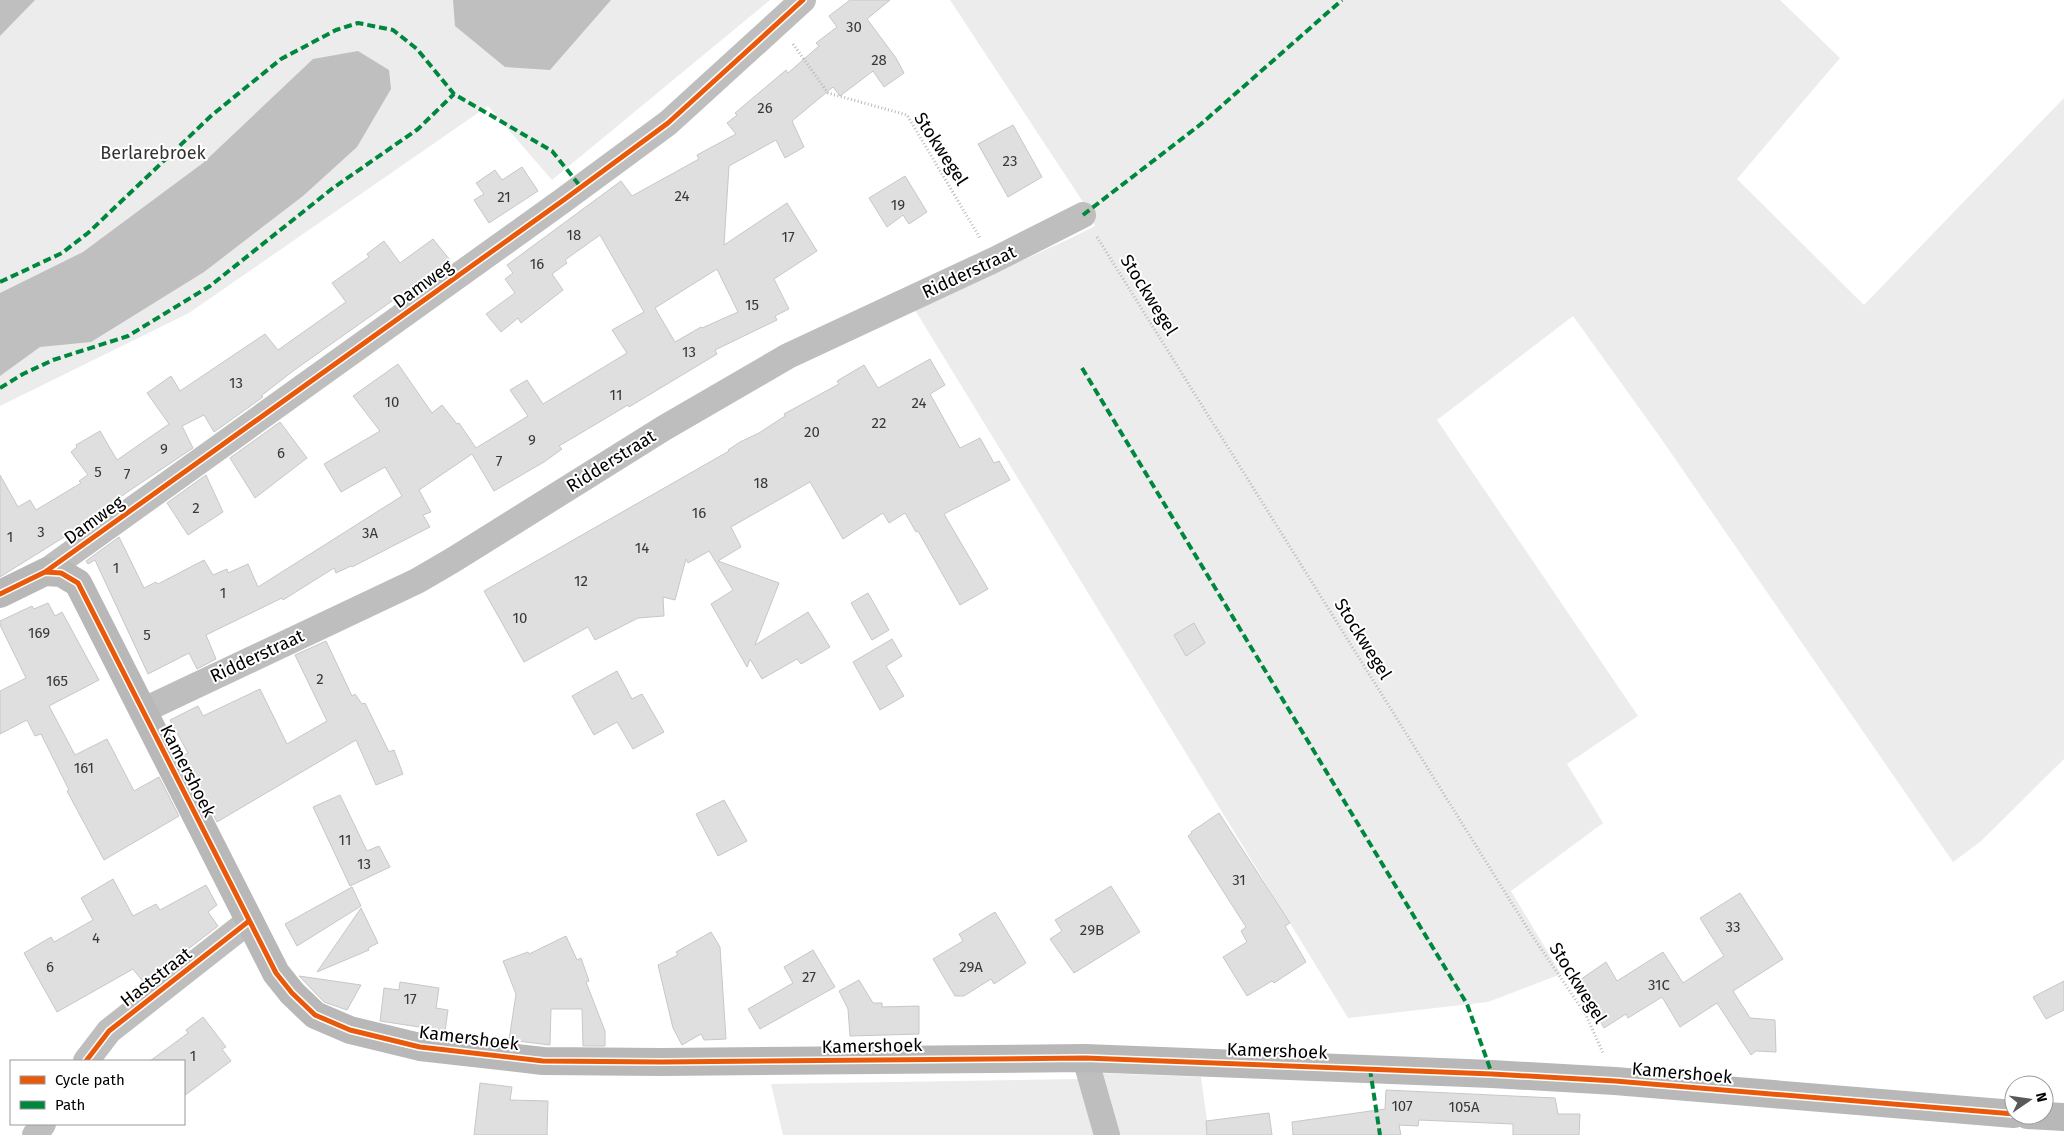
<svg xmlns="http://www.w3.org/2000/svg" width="2064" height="1135" font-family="'Fira Sans',sans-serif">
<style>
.green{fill:#ececec}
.water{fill:#bfbfbf}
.building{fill:#dfdfdf;stroke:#c7c7c7;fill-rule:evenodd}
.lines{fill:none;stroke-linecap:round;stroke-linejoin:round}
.path{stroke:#b9b9b9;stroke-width:3;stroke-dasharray:1 2.5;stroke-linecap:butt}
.street{stroke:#bebebe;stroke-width:26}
.secondary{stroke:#b8b8b8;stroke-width:28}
.quiet{stroke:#00873e;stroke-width:4;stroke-dasharray:8 4;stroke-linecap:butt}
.cycleway-casing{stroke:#fff;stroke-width:8}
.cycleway{stroke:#e8590c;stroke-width:5}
.labels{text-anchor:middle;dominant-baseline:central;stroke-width:4;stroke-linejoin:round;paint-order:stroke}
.number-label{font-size:15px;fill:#383838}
.street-label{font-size:18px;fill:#000;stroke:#fff}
.park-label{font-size:18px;fill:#333;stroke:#fff}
</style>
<rect width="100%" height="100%" fill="#fff"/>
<!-- green -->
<path class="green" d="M 0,0 L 770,0 L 552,180 L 488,106 L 189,313 L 0,406 Z
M 950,0 L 1780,0 L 1840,58 L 1737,179 L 1864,305 L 2064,98 L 2064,759 L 1980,842 L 1953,862 L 1660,437 L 1573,316 L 1437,420 L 1638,716 L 1567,764 L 1603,823 L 1511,891 L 1561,974 L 1488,1002 L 1348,1018 L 915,310 L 1069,239 L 1095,226 L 1081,199 Z
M 1099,1073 L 1201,1077 L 1209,1135 L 1115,1135 Z
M 1080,1079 L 1094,1135 L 783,1135 L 771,1084 Z"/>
<!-- water -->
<path class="water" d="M 0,0 L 35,0 L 0,36 Z
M 453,0 L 611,0 L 550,70 L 505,67 L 455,26 Z
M 358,51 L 389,70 L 391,89 L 357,147 L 303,196 L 204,272 L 91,342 L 40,347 L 0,376 L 0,293 L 83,252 L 203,163 L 313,59 Z"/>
<!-- building -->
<path class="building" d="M 850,0 L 890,0 L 867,19 L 896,58 L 904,73 L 884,87 L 873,71 L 840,96 L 833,87 L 792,121 L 804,147 L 785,158 L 776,140 L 729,166 L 724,245 L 787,203 L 817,251 L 774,279 L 789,309 L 775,316 L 777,320 L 715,350 L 717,354 L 629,407 L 628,405 L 559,446 L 562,449 L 544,462 L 494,491 L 472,454 L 419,490 L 431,512 L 423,515 L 430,527 L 352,567 L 351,566 L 336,573 L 334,568 L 283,600 L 282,598 L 206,635 L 216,659 L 197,669 L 189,653 L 148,674 L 95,560 L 88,564 L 86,561 L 119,537 L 144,588 L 156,582 L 158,584 L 204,560 L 213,575 L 227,569 L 228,573 L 248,564 L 258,587 L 402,496 L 385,467 L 341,492 L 324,464 L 380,431 L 353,396 L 398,364 L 432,413 L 442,405 L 457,424 L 459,423 L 476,448 L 528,416 L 510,390 L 527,380 L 543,404 L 627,353 L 612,330 L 644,312 L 600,235 L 565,260 L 567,263 L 552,274 L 563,290 L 521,323 L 518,318 L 501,332 L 486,314 L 515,293 L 505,279 L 513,273 L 507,265 L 621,181 L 632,196 L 699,159 L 697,155 L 736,134 L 727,123 L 737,115 L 735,113 L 786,70 L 788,73 L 819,46 L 816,43 L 837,27 L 829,16 ZM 717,269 L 738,312 L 702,328 L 701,327 L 675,342 L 655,308 Z
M 1013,125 L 1042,177 L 1008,197 L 978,144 Z
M 522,167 L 538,191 L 489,223 L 474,200 L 484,194 L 476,183 L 495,170 L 502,180 Z
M 905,176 L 927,212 L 909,224 L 903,215 L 887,227 L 869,198 Z
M 433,239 L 450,260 L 293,371 L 261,396 L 263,397 L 214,432 L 204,415 L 182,426 L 193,448 L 126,493 L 70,535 L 69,534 L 0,577 L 0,475 L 18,507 L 30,500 L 36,510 L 81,483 L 79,481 L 88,475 L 71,452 L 77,447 L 76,445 L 100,431 L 117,460 L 169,424 L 147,393 L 171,376 L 180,391 L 265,334 L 278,350 L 346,302 L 332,283 L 369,257 L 367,254 L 384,241 L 400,263 Z
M 930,359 L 945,385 L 930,394 L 960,448 L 980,438 L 994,463 L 999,461 L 1010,480 L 944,514 L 988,589 L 960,605 L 918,531 L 916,532 L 905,513 L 889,523 L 883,513 L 843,539 L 810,482 L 731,527 L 741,547 L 718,561 L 779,583 L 755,645 L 808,612 L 830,647 L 801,664 L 797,659 L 762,679 L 750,659 L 747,667 L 711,604 L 733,590 L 709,551 L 688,563 L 686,559 L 675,600 L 663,597 L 664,616 L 638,618 L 595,640 L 588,627 L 524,662 L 484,591 L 729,451 L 728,450 L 740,442 L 759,433 L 785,416 L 784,414 L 839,384 L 837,381 L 864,365 L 878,388 Z
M 280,422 L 307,458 L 255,498 L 230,458 Z
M 206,475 L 223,512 L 188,535 L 167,503 Z
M 868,593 L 889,630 L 872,640 L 851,603 Z
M 48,603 L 55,616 L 62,612 L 99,680 L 49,706 L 75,755 L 107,739 L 134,791 L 159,777 L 179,816 L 104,860 L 67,791 L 69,790 L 41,734 L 35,736 L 27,720 L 0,734 L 0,691 L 26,678 L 0,625 L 0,621 L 32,606 L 34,609 Z
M 1194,623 L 1205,643 L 1186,656 L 1174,635 Z
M 892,639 L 902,656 L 886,666 L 904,696 L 880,710 L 853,662 Z
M 326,641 L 352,696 L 355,694 L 362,704 L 365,703 L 389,752 L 394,750 L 403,774 L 376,785 L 356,740 L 217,822 L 183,756 L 188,753 L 170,720 L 198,706 L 203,716 L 260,689 L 287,744 L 327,721 L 295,655 Z
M 617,671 L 632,699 L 642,694 L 664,732 L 633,749 L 617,722 L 594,735 L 572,696 Z
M 340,795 L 367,851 L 379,846 L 390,867 L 350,886 L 313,807 Z
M 724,800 L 747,841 L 718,856 L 696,814 Z
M 1219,813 L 1290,923 L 1285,926 L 1306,962 L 1274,983 L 1272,981 L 1247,996 L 1223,957 L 1247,942 L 1241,931 L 1246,927 L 1188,836 L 1192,833 L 1191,832 Z
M 113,879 L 133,916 L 156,904 L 160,910 L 206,885 L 217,905 L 208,912 L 218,926 L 144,983 L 133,969 L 57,1012 L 24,953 L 51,937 L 54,942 L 93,920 L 81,898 Z
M 1111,886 L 1140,932 L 1074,973 L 1050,939 L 1062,931 L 1055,920 Z
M 352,887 L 361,906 L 297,946 L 285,924 Z
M 1740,893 L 1783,959 L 1733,991 L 1750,1018 L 1775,1020 L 1776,1052 L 1756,1051 L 1751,1055 L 1717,1003 L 1680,1027 L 1662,997 L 1628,1018 L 1626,1014 L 1604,1028 L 1597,1016 L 1595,1017 L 1574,984 L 1606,962 L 1617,981 L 1663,952 L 1683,983 L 1724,956 L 1700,918 Z
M 361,908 L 378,943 L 368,948 L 369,950 L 317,972 Z
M 995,912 L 1026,963 L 994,984 L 991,979 L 964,996 L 955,996 L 933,959 L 963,941 L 959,934 Z
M 711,932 L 720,947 L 726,1039 L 704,1040 L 701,1034 L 682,1045 L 673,1028 L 658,965 L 678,955 L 676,952 Z
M 566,936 L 577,960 L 581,958 L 589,981 L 586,982 L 605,1031 L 605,1046 L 583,1046 L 582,1009 L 551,1009 L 550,1045 L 509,1040 L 516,994 L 503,961 L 528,952 L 529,954 Z
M 813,950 L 835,987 L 760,1029 L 748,1009 L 793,983 L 784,967 Z
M 299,976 L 361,985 L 347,1010 L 324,1002 Z
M 859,980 L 873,1003 L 882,1003 L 882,1007 L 919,1006 L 919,1034 L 850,1036 L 848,1009 L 839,991 Z
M 2064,981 L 2064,1010 L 2046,1019 L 2033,997 Z
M 400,982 L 439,988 L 436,1008 L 448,1010 L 445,1031 L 380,1021 L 384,988 L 399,990 Z
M 203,1017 L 226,1047 L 222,1049 L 231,1061 L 184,1096 L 184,1061 L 150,1061 L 188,1033 L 186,1030 Z
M 480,1083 L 512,1087 L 510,1100 L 548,1101 L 547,1135 L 474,1135 Z
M 1386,1090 L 1555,1098 L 1558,1114 L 1580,1114 L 1579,1135 L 1513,1135 L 1513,1124 L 1419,1120 L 1418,1126 L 1399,1125 L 1401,1135 L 1293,1135 L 1292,1122 L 1385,1109 Z
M 1269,1113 L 1272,1135 L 1207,1135 L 1206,1121 Z"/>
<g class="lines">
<!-- path -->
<path class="path" d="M 793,44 L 828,93 L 907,115 L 980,238
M 1097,237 L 1531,934 L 1586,1015 L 1603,1053"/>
<!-- street -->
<path class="street" d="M 45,572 L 565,199 L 668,123 L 803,0
M 142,711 L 417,581 L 453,560 L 664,428 L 788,356 L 994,260 L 1083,215
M 1085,1058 L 1107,1135
M 86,1061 L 109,1031 L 249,921
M 35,1135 L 43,1124"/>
<!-- secondary -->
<path class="secondary" d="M 0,594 L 45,572 L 61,573 L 78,583 L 276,973 L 292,993 L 315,1015 L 350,1030 L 420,1047 L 543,1061 L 662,1062 L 1085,1058 L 1492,1074 L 1615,1081 L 2014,1114
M 2027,1115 L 2064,1117"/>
<!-- quiet -->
<path class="quiet" d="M 1083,215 L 1201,124 L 1342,0
M 0,282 L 62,253 L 88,233 L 212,115 L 281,59 L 336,30 L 358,23 L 393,30 L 417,49 L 454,94 L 552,151 L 580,186
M 1082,368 L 1467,1004 L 1492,1074
M 0,388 L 23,374 L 53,360 L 128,336 L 210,286 L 333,188 L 418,129 L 454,94
M 1370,1069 L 1380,1135"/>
<!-- cycleway casing -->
<g class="cycleway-casing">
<path id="cycleway" d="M 45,572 L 565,199 L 668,123 L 803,0
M 0,594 L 45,572 L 61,573 L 78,583 L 276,973 L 292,993 L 315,1015 L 350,1030 L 420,1047 L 543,1061 L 662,1062 L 1085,1058 L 1492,1074 L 1615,1081 L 2014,1114
M 86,1061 L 109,1031 L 249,921"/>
</g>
<!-- cycleway -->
<use href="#cycleway" class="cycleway"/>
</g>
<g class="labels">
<!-- number labels -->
<g class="number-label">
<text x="854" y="27">30</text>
<text x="879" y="60">28</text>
<text x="765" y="108">26</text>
<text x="1010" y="161">23</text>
<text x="682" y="196">24</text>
<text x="504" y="197">21</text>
<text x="898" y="205">19</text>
<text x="574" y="235">18</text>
<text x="788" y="237">17</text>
<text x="537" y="264">16</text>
<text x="752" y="305">15</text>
<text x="689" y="352">13</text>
<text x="236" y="383">13</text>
<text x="616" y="395">11</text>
<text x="392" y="402">10</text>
<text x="919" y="403">24</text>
<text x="879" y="423">22</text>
<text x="812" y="432">20</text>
<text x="532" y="440">9</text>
<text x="164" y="449">9</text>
<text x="281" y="453">6</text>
<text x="499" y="461">7</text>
<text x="98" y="472">5</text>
<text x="127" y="474">7</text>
<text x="761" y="483">18</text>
<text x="196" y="508">2</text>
<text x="699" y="513">16</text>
<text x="41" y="532">3</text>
<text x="370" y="533">3A</text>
<text x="10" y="537">1</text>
<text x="642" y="548">14</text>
<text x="116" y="568">1</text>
<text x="581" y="581">12</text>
<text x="223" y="593">1</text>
<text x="520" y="618">10</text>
<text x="39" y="633">169</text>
<text x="147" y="635">5</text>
<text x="320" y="679">2</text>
<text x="57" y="681">165</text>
<text x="84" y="768">161</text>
<text x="345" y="840">11</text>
<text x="364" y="864">13</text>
<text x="1239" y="880">31</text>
<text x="1733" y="927">33</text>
<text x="1092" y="930">29B</text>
<text x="96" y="938">4</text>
<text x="50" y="967">6</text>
<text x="971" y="967">29A</text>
<text x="809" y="977">27</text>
<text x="1659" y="985">31C</text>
<text x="410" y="999">17</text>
<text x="193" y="1056">1</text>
<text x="1402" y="1106">107</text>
<text x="1464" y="1107">105A</text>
</g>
<!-- street labels -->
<g class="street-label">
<text transform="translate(941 149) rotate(57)">Stokwegel</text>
<text transform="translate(969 272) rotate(-25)">Ridderstraat</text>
<text transform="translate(423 284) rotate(-36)">Damweg</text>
<text transform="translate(1149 295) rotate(58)">Stockwegel</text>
<text transform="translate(611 461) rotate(-32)">Ridderstraat</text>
<text transform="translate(94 520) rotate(-36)">Damweg</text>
<text transform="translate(1363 639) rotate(58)">Stockwegel</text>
<text transform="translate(257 656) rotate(-25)">Ridderstraat</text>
<text transform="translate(188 771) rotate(63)">Kamershoek</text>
<text transform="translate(156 977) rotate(-38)">Haststraat</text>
<text transform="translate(1578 983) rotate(58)">Stockwegel</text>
<text transform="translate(469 1038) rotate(7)">Kamershoek</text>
<text transform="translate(872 1046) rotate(-1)">Kamershoek</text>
<text transform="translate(1277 1051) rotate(2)">Kamershoek</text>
<text transform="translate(1682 1073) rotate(5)">Kamershoek</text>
</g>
<!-- park labels -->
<g class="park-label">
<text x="153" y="153">Berlarebroek</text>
</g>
</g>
<!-- legend -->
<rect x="10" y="1060" width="175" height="65" fill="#ffffff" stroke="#999999"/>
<rect x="20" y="1076" width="25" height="8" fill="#e8590c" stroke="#999999"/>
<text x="55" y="1085" font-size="15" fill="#000000">Cycle path</text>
<rect x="20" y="1101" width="25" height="8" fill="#00873e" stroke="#999999"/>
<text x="55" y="1110" font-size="15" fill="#000000">Path</text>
<!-- north arrow -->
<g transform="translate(2029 1100) rotate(77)"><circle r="24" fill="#ffffff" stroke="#999999"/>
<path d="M0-4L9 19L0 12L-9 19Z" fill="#595959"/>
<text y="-8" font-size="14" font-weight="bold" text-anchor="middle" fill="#000000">N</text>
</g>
</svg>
